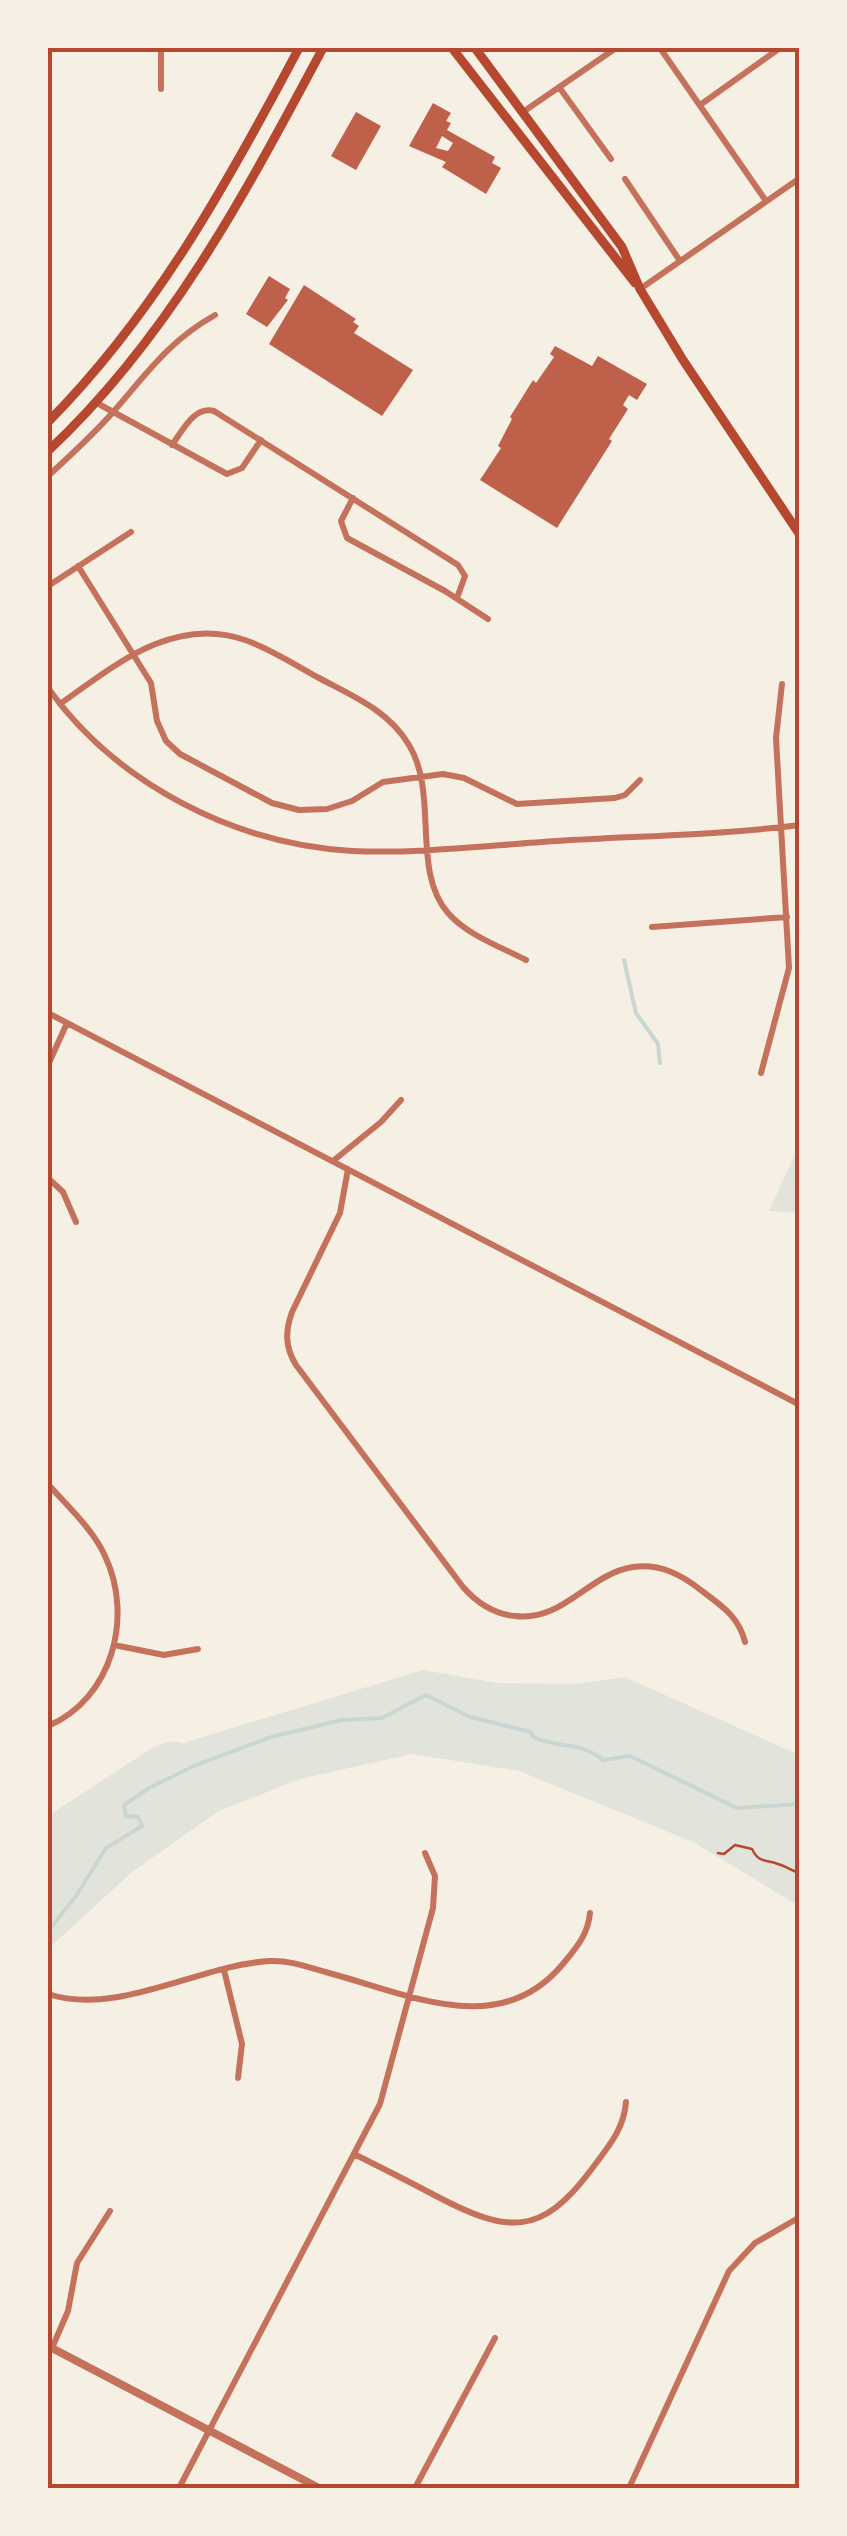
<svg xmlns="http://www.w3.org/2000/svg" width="847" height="2536" font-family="'PT Sans',sans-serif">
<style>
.green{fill:#e2e4dc}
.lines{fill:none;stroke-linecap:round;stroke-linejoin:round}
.stream{stroke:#c9d6d2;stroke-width:4}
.building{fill:#bf614a;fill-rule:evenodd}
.path{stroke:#b5482f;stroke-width:2.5}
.minor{stroke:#c5725c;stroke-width:6}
.tertiary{stroke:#c5725c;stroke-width:8}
.primary{stroke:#b5482f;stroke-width:9}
.neatline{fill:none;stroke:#b5482f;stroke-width:4}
</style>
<rect width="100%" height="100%" fill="#f6efe4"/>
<!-- green -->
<path class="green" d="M 795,1154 L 799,1154 L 799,1213 L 769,1211 Z
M 423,1670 L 498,1683 L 577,1684 L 625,1677 L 799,1755 L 799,1906 L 693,1842 L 519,1771 L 412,1754 L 300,1779 L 217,1812 L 131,1873 L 48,1949 L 48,1816 L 155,1746 L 172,1741 L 183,1743 Z"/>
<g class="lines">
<!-- stream -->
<path class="stream" d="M 624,960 L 636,1013 L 658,1044 L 660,1063
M 48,1931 L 76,1896 L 106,1848 L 142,1826 L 138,1817 L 126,1816 L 124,1805 L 149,1788 L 196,1765 L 271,1737 L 342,1720 L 382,1718 L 426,1695 L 470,1717 L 531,1732 L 533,1737 C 560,1749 580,1741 603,1760 L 630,1756 L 737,1808 L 800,1804"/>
</g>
<!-- building -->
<path class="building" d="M 433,103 L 451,113 L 446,121 L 451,123 L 447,130 L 495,157 L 492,163 L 501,168 L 486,194 L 442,167 L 446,162 L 409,146 ZM 442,136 L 453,143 L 448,151 L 436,148 Z
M 356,112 L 381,126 L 356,170 L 331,156 Z
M 269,276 L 290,289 L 285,298 L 288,300 L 267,327 L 246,314 Z
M 304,285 L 356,319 L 353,322 L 359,326 L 354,333 L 413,370 L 382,416 L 269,344 Z
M 555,346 L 592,366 L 598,356 L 647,384 L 637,400 L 629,395 L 623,405 L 628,409 L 609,439 L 612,441 L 557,528 L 480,480 L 501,448 L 498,446 L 512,419 L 510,417 L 533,380 L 536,383 L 554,357 L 550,354 Z"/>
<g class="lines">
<!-- path -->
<path class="path" d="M 718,1853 L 724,1854 L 735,1845 L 752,1849 C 759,1863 764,1859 778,1864 C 786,1866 791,1871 800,1873"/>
<!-- minor -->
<path class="minor" d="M 161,48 L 161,89
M 660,48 L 766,201
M 559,87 L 611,159
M 700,105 L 780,48
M 523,112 L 616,48
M 625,179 L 680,261
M 640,289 L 800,178
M 95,402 L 227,474 L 242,468 L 261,440
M 172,445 C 183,430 194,406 214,411 L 458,565 L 465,576 L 457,598
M 48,476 C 71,455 94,434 114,411 C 148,372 169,341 215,315
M 353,498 L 341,521 L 347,538 L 445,591 L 488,619
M 78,566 L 151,683 L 157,721 L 166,741 L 180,754 L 272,803 L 299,810 L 327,809 L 352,801 L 383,782 L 443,774 L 464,778 L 517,804 L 615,798 L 625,795 L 640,780
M 48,586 L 131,532
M 48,688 C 117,784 234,844 352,851 C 420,854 490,845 557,841 C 637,836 720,835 800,825
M 60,704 C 114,666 173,615 245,640 C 271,649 295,665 319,678 C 353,696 389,711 409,745 C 439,794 411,871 448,913 C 467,935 501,947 526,960
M 652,927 L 787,917
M 48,1013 L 800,1405
M 48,1065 L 67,1023
M 761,1073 L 789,968 L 776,738 L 782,684
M 333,1161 L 381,1122 L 401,1100
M 348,1169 L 340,1213 L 292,1312 C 285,1332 285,1347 296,1365 L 463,1587 C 477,1603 494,1614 515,1616 C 564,1622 588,1574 633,1567 C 660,1563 682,1575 702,1591 C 722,1606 739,1617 745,1642
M 48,1178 L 63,1192 L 76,1222
M 48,1484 C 67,1506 93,1529 105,1556 C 134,1617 112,1699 48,1726
M 114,1645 L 164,1655 L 198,1649
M 224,1970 L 242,2044 L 238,2078
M 48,1994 C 118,2017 198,1965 270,1961 C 290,1960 310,1968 329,1973 C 408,1994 499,2040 562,1965 C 576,1948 588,1935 590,1913
M 354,2154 C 382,2168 410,2182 438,2197 C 507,2233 541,2237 591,2170 C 607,2148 624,2130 626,2102
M 52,2348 L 68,2311 L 77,2263 L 110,2211
M 179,2488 L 380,2104 L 433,1908 L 435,1876 L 425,1853
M 415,2488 L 495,2338
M 629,2488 L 729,2271 L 755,2243 L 800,2217"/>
<!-- tertiary -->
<path class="tertiary" d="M 48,2346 L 319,2488"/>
<!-- primary -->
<path class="primary" d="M 452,48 L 635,283
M 475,48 L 622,247 L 640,289 L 683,360 L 800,535
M 48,422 C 156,313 228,182 299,48
M 48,451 C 169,338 246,192 323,48"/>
</g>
<!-- border -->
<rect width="847" height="2536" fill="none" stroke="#f6efe4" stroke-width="100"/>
<rect x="50" y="50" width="747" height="2436" class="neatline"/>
</svg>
